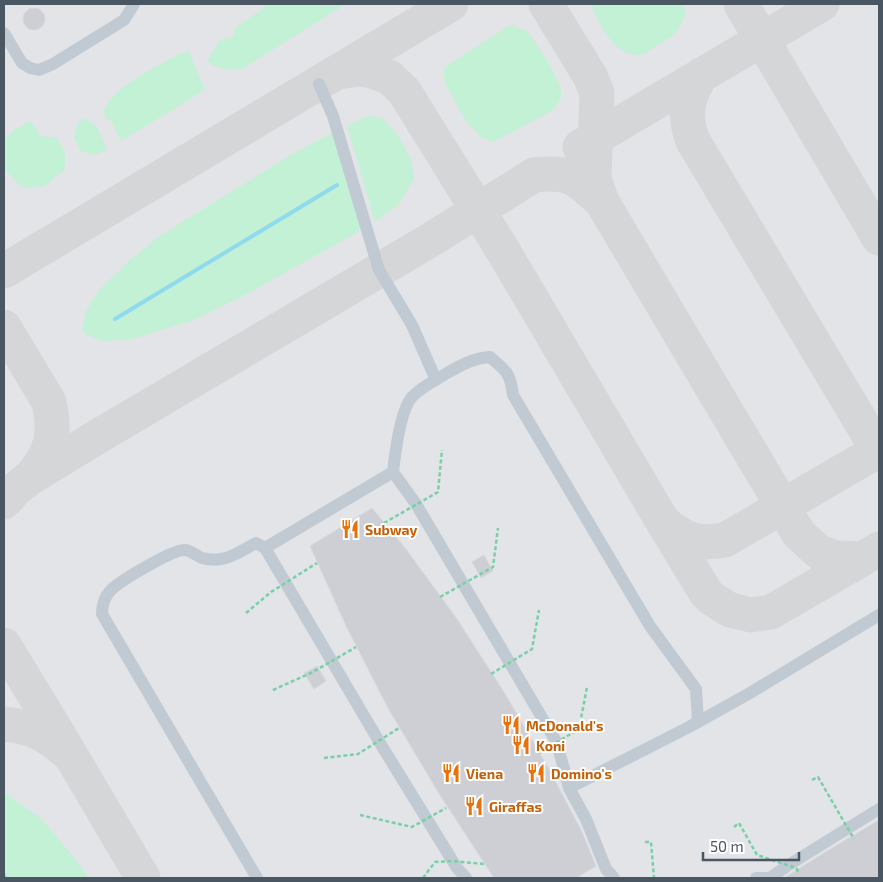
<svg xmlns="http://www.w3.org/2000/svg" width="883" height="882" font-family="'Exo 2',sans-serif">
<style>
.airport{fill:#e2e4e7}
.green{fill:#c3f1d5}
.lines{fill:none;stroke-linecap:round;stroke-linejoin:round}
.stream{stroke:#90daee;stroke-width:4}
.taxiway{stroke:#d5d6d8;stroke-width:35}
.building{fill:#cdcfd5;stroke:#d7d9de}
.path{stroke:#7ad0a6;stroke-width:2.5;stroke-dasharray:4 2.5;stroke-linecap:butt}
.minor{stroke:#c1cad2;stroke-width:12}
.path-bridge{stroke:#7ad0a6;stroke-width:2.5;stroke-dasharray:4 2.5;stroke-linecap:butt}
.labels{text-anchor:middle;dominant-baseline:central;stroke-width:4;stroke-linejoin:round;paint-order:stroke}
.food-label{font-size:14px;font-weight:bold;fill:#c56008;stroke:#fff;text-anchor:start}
</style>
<rect width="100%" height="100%" fill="#f5f3f3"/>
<!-- airport -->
<path class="airport" d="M 4,4 L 879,4 L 879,878 L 4,878 Z"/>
<!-- green -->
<path class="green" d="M 266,4 L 346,4 L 242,69 C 228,70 219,70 207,61 L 220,40 L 233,37 L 237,26 L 263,9 Z
M 591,4 L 683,4 L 686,13 C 679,31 674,37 656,46 C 651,49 644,55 639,55 C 613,56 599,23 591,4 Z
M 512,24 L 517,28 L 526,30 L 537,44 L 551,68 L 561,88 L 561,97 L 556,107 L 548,113 L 493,142 L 482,138 L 466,121 L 446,85 L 443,75 L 445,67 Z
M 188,50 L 205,90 L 121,141 L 111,120 L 106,120 C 105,117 104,115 104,112 C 107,89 168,60 188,50 Z
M 368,116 L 382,118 L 397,134 L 411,159 L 414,179 L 399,204 L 375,222 L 347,126 Z
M 85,118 L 97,127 L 107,150 L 95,155 L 81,151 L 74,138 L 77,125 Z
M 31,121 L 40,136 L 57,138 L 65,153 L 65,169 L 45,186 L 23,188 C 1,168 4,168 4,139 L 16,129 Z
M 333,132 L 363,229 L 247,294 L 192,321 L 132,339 L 106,341 L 91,337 L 82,331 L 86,311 L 100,289 L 128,262 L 158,237 L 289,156 Z
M 5,793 L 42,819 L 75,859 L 89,878 L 4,878 Z"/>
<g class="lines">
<!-- stream -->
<path class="stream" d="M 115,319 L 337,185
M 4,875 L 5,878"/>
<!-- taxiway -->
<path class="taxiway" d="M 546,4 L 590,76 L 597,93 L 594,179 L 602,202 L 799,534 L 819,552 L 836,558 L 861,559
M 741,4 L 879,238
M 339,72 L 358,69 L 369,70 L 389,77 L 404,91 L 505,254 L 660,517 L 706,593 L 711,598 L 730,610 L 751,615 L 771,612 L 879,549
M 701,75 C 687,99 683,115 693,141 L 879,452
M 580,147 L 822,4
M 4,271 L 451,4
M 4,327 L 49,402 C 56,435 52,451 31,477
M 4,502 L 16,489 L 28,479 L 97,437 L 432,239 L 534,175 C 570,171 577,178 602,202
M 663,522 C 685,540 698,545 725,540 L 879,450
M 4,645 L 60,737 L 143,878
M 4,724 C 29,726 47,734 65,751"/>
</g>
<!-- building -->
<path class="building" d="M23 19a11 11 0 1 1 22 0a11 11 0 1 1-22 0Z
M 372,508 L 406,549 L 457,619 L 504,692 L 549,769 L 582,832 L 596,866 L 576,878 L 494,878 L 438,792 L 388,708 L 347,628 L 310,546 Z
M 484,555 L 493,571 L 481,578 L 472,562 Z
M 317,666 L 326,681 L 314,689 L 304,673 Z
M 879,820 L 879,878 L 784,878 L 822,854 Z"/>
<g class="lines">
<!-- path -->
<path class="path" d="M 645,842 L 651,842 L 654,878"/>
<!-- minor -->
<path class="minor" d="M 4,33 L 22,63 L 30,68 L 39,70 L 53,64 L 124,20 L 134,4
M 319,84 L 333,116 L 379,270 L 412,325 L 436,380
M 393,472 L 265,548 L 383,748 L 457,868 L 466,878
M 698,721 L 696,689 L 650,626 L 513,395 C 510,372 507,372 490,357 C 473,358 462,365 447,373 C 436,380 421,387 412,397 C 400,410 395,454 393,472 L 416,504 L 557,743 L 569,788 L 689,727 L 750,693 L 879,615
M 569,788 L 586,819 L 606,869 L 614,878
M 257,878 L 102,614 C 102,604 104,597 111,590 C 120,581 173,549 185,550 C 190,550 197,556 202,558 C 224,564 237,553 256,543 L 265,548
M 756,878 L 771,878
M 770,878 L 787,866 L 879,809"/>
<!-- path-bridge -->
<path class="path-bridge" d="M 384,523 L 438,492 L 442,450
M 440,597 L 493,567 L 498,528
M 246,613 L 271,592 L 317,563
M 491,674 L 532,649 L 539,610
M 273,690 L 313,672 L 356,647
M 539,753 L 579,729 L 587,687
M 324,758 L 358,754 L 399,728
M 812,780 L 818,777 L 854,839
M 360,815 L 412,827 L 446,808
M 734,827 L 739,823 L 757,855 L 796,868 L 799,873
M 423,878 L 435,862 L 452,861 L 484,864"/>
</g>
<!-- icons -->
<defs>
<g id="restaurant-bare" transform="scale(1.5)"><path d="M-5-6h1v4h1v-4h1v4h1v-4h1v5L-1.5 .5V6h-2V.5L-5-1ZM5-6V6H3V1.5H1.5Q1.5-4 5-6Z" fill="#e8710a" stroke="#fff" stroke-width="2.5" paint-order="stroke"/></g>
</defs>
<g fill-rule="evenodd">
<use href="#restaurant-bare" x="350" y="529"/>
<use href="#restaurant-bare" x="511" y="725"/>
<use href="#restaurant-bare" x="521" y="745"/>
<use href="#restaurant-bare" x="451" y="773"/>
<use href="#restaurant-bare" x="536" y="773"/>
<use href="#restaurant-bare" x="474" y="806"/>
</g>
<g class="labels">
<!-- food labels -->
<g class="food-label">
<text x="365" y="529">Subway</text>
<text x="526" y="725">McDonald's</text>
<text x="536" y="745">Koni</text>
<text x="466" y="773">Viena</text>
<text x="551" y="773">Domino's</text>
<text x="489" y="806">Giraffas</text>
</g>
</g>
<!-- border -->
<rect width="883" height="882" fill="none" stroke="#4a5661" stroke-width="10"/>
<!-- scale -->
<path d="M703 852v8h96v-8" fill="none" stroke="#4a5661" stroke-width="2.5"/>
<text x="710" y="852" font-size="15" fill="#4a5661" stroke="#ffffff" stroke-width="4" paint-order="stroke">50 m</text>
</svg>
